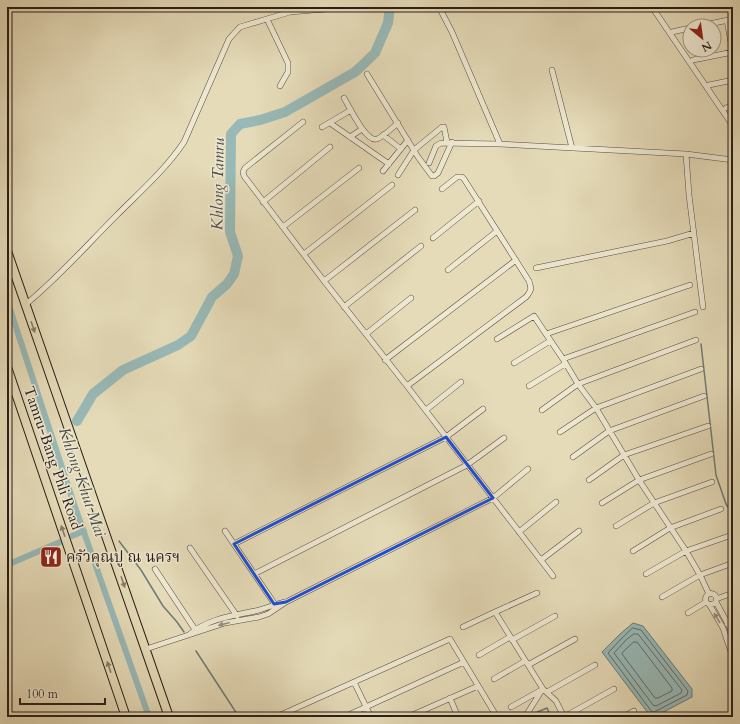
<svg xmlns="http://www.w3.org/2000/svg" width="740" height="724" font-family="Cardo,'Noto Serif Thai',serif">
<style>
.water{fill:#98b9b7;stroke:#6c7b77}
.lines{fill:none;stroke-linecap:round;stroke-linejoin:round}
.shore{stroke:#606b68;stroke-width:1}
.stream{stroke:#6c7b77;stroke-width:1.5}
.canal{stroke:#98b9b7;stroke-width:6}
.river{stroke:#98b9b7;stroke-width:10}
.street-casing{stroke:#584c40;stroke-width:6}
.primary-casing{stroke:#291d18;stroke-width:10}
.street{stroke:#eee8d1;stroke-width:5}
.primary{stroke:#e5dbb8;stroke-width:8}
.oneway{fill:#877c68}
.oneway2{fill:#958d7e}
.marked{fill:none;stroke:#1d4ed8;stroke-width:3;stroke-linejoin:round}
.labels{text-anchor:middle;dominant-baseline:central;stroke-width:3;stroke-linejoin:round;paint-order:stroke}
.street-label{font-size:15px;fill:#291d18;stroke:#eee8d1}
.poi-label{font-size:15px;fill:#291d18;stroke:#eee8d1;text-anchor:start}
.water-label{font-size:16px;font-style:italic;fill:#4a4c48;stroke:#eee8d1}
</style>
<rect width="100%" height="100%" fill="#e5dbb8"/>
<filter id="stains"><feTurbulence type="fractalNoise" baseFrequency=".005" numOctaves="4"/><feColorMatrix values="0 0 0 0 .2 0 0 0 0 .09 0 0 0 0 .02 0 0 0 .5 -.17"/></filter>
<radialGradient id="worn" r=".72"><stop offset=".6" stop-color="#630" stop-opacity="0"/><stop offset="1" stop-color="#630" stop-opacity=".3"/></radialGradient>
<!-- water -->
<path class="water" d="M 633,623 L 643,626 L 692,689 L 692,697 L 654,717 L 651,717 L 602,652 L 620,634 Z"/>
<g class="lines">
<!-- shore -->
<path class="shore" d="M 633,628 L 641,630 L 688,691 L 687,695 L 654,712 L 652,712 L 608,653 L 623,637 Z
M 634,634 L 638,634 L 682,690 L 681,693 L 656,706 L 653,705 L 614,653 L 626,640 Z
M 634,642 L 637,642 L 672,688 L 672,691 L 658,698 L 655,698 L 622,654 L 623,652 Z"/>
<!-- stream -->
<path class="stream" d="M 701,344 L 716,475 L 726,504 L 733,515
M 119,541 L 141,570 L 163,606 L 177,622 L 184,632
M 196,651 L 239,717
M 528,716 L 547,708 L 551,717"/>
<!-- canal -->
<path class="canal" d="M 7,300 L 74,504 L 149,717
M 72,536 L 84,531
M 7,565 L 60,542"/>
<!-- river -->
<path class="river" d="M 77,421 L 93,394 L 123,370 L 178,345 L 191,336 L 212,297 L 227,284 L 234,274 L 238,256 L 230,232 L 231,134 L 240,124 L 260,120 L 285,112 L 355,72 L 375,53 L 388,23 L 390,7"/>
<!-- street casing -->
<g class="street-casing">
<path id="street" d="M 439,7 L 452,32 L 500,144 L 686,154 L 733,160
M 652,7 L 733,126
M 267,19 L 288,63 L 288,72 L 280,86
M 727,20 L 733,54
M 700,26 L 733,19
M 672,32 L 690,28
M 693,60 L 733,52
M 552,70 L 572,148
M 367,74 L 418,157 L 432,176 L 434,176 L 438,173 L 452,142
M 709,85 L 733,80
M 344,98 C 349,106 366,143 377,139 C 383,137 393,127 398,123
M 726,108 L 733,106
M 303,122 L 245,168 L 243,172 L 244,176 L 324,281 L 407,386 L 553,576
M 330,123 L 389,164
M 322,127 L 351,110
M 383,135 L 401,149
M 350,137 L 362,129
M 686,154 L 689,195 L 703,307
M 429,163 L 436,146 L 441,143 L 500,144
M 383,171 L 408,140
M 398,175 L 414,150 L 442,127 L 444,127 L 447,142
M 263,202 L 330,147
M 283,227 L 359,168
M 433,238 L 479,201
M 304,254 L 392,185
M 536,268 L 667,241 L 694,233
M 448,270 L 497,231
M 324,281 L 415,210
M 690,285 L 546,334 L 563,359 L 578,384 L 596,408 L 639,480 L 686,551 L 700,575 L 709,594
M 25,305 C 58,278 87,245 117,215 C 140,192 166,169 184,142 L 229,39 L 240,27 L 290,12 L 349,7
M 344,307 L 421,246
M 366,334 L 411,298
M 497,339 L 534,316 L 546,334
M 563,359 L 695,312
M 385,360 L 516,260
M 514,363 L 550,341
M 407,386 L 526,297 C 531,291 532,289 529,281 L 464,179 L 462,177 L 457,177 L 442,189
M 529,386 L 565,364
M 426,410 L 461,382
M 542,410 L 578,384 L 696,340
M 560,432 L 596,408 L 701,369
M 573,457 L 609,431 L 704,396
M 589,480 L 624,455 L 708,426
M 602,503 L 639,480 L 711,454
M 616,526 L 654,503 L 712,482
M 225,531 L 276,606
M 519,532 L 556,502
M 234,544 L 446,437 L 483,409
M 190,548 L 237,616
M 633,551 L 670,528 L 721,509
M 541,560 L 579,531
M 155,569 L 196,631
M 254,574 L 467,465 L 504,438
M 646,574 L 686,551 L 729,536
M 537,593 L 495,612 L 543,689 L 556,701 L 564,717
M705.5 599a5.5 5.5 0 1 1 11 0a5.5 5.5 0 1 1-11 0Z
M 662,597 L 700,575 L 733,563
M 716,599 L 733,593
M 716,602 L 730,628 L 733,637
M 709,604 L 723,628 L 733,658
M 688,613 L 706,602
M 727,624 L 733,622
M 463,627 L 495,612
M 190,634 C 208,619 232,616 255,611 C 265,609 275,604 285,602
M 512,640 L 555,616
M 146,649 L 225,623 L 259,617 L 268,614 L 286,602 L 493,498 L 528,469
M 479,655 L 510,637
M 528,665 L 575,639
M 494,679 L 525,661
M 354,682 L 371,717
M 547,692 L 595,665
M 450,698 L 458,717
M 511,707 L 543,689
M 276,717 L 450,639 L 497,717
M 344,717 L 464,662
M 408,717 L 478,686
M 525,717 L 542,690
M 564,717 L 614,689
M 623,717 L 634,711"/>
</g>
<!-- primary casing -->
<g class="primary-casing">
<path id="primary" d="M 7,251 L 169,717
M 7,367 L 126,717"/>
</g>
<!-- street -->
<use href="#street" class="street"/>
<!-- primary -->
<use href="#primary" class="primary"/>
</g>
<!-- one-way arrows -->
<defs><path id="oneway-solid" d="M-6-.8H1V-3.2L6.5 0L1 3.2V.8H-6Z"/></defs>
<g class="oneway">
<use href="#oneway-solid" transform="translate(33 327) rotate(71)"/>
<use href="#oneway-solid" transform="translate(63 531) rotate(-109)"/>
<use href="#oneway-solid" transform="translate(123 582) rotate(71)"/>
<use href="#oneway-solid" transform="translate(109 667) rotate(-109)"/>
</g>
<g class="oneway2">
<use href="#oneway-solid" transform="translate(717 618) rotate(-121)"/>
<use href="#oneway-solid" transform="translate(224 624) rotate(165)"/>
</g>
<!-- marked area -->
<path class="marked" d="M 446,437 L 493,498 L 286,602 L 274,604 L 234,544 Z"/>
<!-- icons -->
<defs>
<g id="restaurant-square" transform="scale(1.15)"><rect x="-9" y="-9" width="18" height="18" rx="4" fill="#8f2418" stroke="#eee8d1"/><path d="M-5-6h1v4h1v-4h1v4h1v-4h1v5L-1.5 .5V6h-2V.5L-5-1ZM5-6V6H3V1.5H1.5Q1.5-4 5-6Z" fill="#fff"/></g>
</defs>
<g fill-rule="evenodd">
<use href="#restaurant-square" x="51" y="557"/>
</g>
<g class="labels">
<!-- street labels -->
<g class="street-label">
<text transform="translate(53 458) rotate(71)">Tamru-Bang Phli Road</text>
</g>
<!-- poi labels -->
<g class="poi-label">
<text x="66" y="557">ครัวคุณปู ณ นครฯ</text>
</g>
<!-- water labels -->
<g class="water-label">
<text transform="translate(218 184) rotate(-89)">Khlong Tamru</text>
<text transform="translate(82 482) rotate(71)">Khlong Khut Mai</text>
</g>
</g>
<!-- margin -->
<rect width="740" height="724" fill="none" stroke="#e5dbb8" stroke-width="24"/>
<rect x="8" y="8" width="724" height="708" fill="none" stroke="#291d18" stroke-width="2"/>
<rect x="12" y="12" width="716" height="700" fill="none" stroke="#291d18"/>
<!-- north arrow -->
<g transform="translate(702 38) rotate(151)"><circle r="19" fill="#eee8d1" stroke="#9f9787"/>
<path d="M0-3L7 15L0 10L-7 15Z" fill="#8f2418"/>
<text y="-6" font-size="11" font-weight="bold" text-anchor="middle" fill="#291d18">N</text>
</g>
<!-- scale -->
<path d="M20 698v6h85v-6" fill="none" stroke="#291d18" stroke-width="2"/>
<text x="26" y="698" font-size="12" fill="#291d18" stroke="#eee8d1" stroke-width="3" paint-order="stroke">100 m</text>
<rect width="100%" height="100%" filter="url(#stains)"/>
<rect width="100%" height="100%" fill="url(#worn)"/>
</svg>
